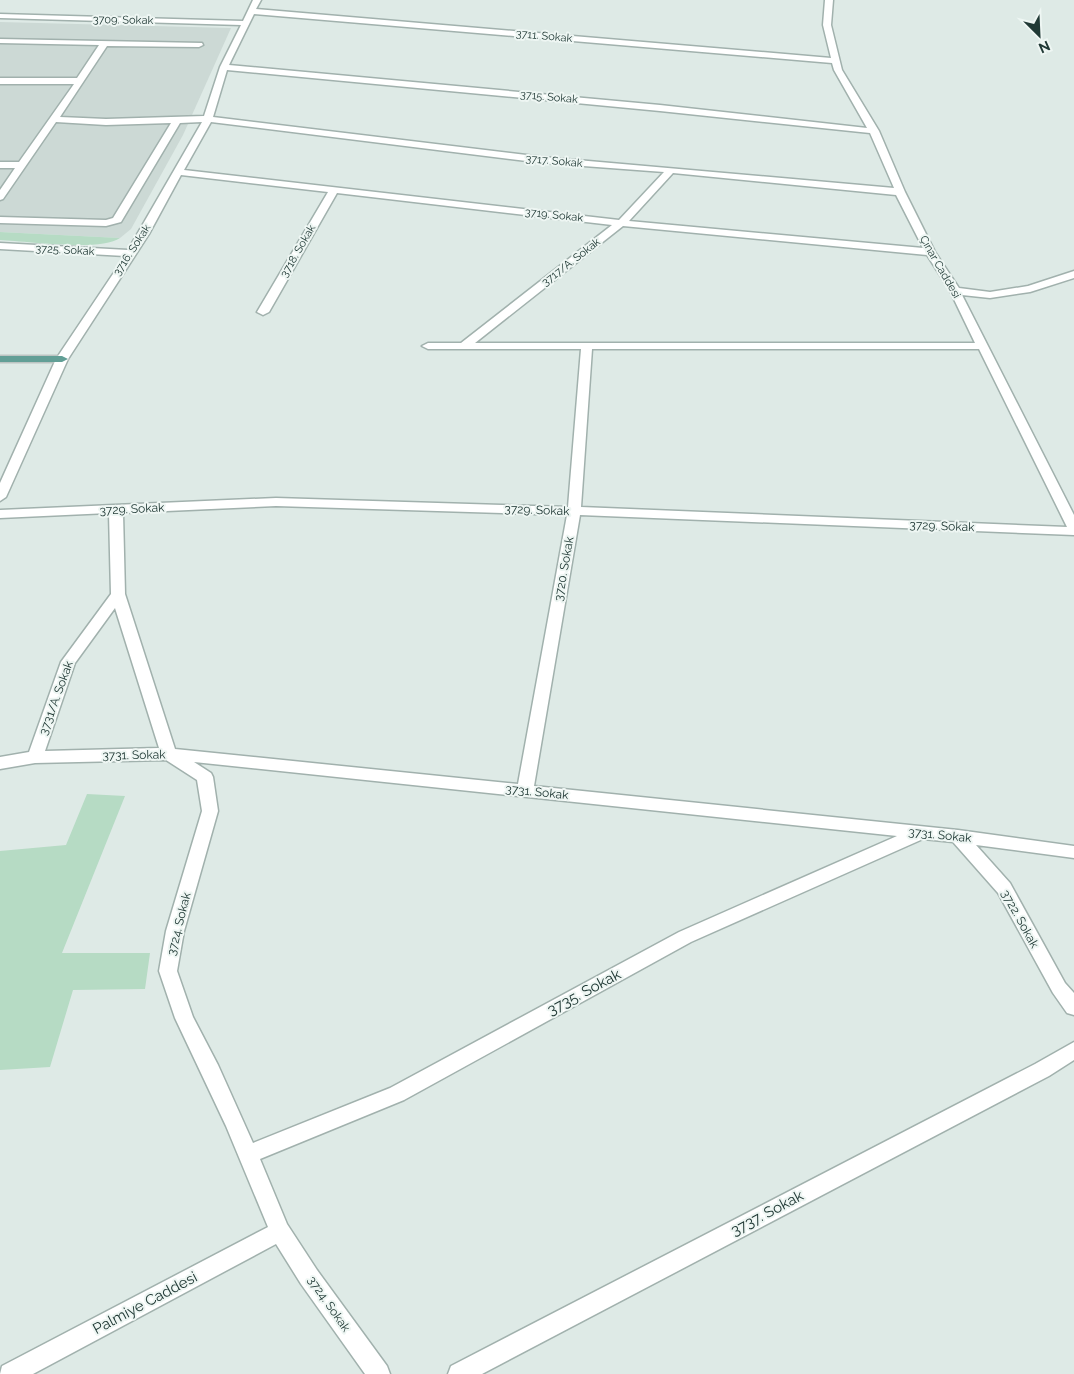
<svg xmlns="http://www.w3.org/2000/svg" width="1074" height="1374" font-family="Raleway,sans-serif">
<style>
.built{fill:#ccd9d5}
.green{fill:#b6dbc4}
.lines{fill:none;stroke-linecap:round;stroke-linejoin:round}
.minor-casing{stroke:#a1b1ad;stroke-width:3}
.major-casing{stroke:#bcc4c2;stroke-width:3}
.minor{fill:#fff;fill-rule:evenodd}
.major{fill:#629f96;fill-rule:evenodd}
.labels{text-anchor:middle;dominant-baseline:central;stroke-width:4;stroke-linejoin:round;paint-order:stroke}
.far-street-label{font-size:11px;fill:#203935;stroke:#eef6f3}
.street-label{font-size:12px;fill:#203935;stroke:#eef6f3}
.near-street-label{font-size:15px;fill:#203935;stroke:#eef6f3}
</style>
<rect width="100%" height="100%" fill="#deeae6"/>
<!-- built -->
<path class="built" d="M 0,22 L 231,28 L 183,135 L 131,229 L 120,238 L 0,232 Z"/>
<!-- green -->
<path class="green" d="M 0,232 L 120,238 C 101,252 25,241 0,240 Z
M 87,794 L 125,796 L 62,953 L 150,953 L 145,989 L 73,990 L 50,1067 L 0,1070 L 0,851 L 66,845 Z"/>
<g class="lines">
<!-- minor casing -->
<g class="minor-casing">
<path id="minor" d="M 253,0 L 261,0 L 256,9 L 831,58 L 823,25 L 825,0 L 833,0 L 831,25 L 842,70 L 879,131 L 905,192 L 935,252 L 959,288 L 990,292 L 1028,286 L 1074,271 L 1074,278 L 1030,292 L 990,298 L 962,295 L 1074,515 L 1074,535 L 580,515 L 534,786 L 958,830 L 1074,846 L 1074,858 L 976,845 L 1010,883 L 1065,983 L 1074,993 L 1074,1015 L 1067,1013 L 1053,993 L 998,893 L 953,842 L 923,839 L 691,942 L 404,1100 L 260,1159 L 287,1224 L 317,1270 L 387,1366 L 390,1374 L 365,1374 L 301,1284 L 276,1244 L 33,1374 L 0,1374 L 2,1366 L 268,1227 L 226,1126 L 175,1018 L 159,971 L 166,931 L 202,811 L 197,780 L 166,760 L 35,763 L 0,769 L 0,757 L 29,752 L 61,662 L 111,594 L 109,513 L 0,518 L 0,510 L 276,498 L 568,507 L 581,349 L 428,349 L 422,346 L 428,343 L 461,343 L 612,225 L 337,193 L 269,312 L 263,315 L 257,312 L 328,192 L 181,175 L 149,234 L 68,359 L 6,497 L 0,501 L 0,483 L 56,359 L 125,256 L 0,249 L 0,243 L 128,250 L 202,122 L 180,123 L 121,222 L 106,226 L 0,223 L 0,217 L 106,220 L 113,218 L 171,123 L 106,125 L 56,122 L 3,199 L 0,200 L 0,190 L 15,168 L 0,168 L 0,162 L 19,162 L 74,84 L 0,84 L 0,78 L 77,78 L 99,45 L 0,43 L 0,39 L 202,43 L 203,45 L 199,47 L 107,46 L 60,117 L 106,119 L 204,116 L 220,67 L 241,25 L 0,18 L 0,14 L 243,21 ZM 254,14 L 832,63 L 834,70 L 867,128 L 660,105 L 229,65 ZM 227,70 L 660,111 L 870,133 L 894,188 L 543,157 L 213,117 ZM 211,122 L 543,163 L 664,172 L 619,220 L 184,170 ZM 673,173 L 896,195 L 923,248 L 629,221 ZM 623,226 L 927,255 L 950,291 L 975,343 L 475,343 ZM 592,349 L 979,349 L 1067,527 L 581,507 ZM 276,506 L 567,515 L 518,784 L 175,749 L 125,594 L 123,513 ZM 115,608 L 159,748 L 45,751 L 75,663 ZM 194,762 L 897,836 L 679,932 L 390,1088 L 253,1143 L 218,1065 L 193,1017 L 177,971 L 184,931 L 218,811 L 213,777 L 211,773 Z
M 1074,1042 L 1074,1060 L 1049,1076 L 482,1374 L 448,1374 L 451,1366 L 1035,1064 Z"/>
</g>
<!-- major casing -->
<g class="major-casing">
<path id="major" d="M 0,356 L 62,356 L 68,359 L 62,362 L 0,362 Z"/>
</g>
<!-- minor -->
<use href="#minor" class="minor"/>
<!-- major -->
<use href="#major" class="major"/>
</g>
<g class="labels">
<!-- far-street labels -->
<g class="far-street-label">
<text transform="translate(123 20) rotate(1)">3709. Sokak</text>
<text transform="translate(544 36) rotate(5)">3711. Sokak</text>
<text transform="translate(549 97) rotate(5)">3715. Sokak</text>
<text transform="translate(554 161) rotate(5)">3717. Sokak</text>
<text transform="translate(554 215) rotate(6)">3719. Sokak</text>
<text transform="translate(65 250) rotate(3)">3725. Sokak</text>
<text transform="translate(132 250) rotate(-57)">3716. Sokak</text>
<text transform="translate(298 251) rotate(-60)">3718. Sokak</text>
<text transform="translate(571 262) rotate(-38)">3717/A. Sokak</text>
<text transform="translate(940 267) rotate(60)">Çınar Caddesi</text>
</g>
<!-- street labels -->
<g class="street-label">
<text transform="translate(132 509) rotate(-3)">3729. Sokak</text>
<text transform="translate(537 510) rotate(2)">3729. Sokak</text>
<text transform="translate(942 526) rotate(2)">3729. Sokak</text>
<text transform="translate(564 569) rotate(-80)">3720. Sokak</text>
<text transform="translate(56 698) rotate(-70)">3731/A. Sokak</text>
<text transform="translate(134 755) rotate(-1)">3731. Sokak</text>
<text transform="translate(537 792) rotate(6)">3731. Sokak</text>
<text transform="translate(940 835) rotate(6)">3731. Sokak</text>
<text transform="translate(1020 919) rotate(61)">3722. Sokak</text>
<text transform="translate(179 924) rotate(-76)">3724. Sokak</text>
<text transform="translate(329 1304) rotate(55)">3724. Sokak</text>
</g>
<!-- near-street labels -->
<g class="near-street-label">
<text transform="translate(584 992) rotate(-28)">3735. Sokak</text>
<text transform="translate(767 1213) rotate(-28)">3737. Sokak</text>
<text transform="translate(145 1303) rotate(-28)">Palmiye Caddesi</text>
</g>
</g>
<!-- north arrow -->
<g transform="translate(1039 35) rotate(156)" stroke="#eef6f3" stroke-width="4" paint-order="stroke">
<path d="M0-4L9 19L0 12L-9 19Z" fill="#203935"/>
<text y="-8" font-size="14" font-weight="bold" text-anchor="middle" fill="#203935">N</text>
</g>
</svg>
